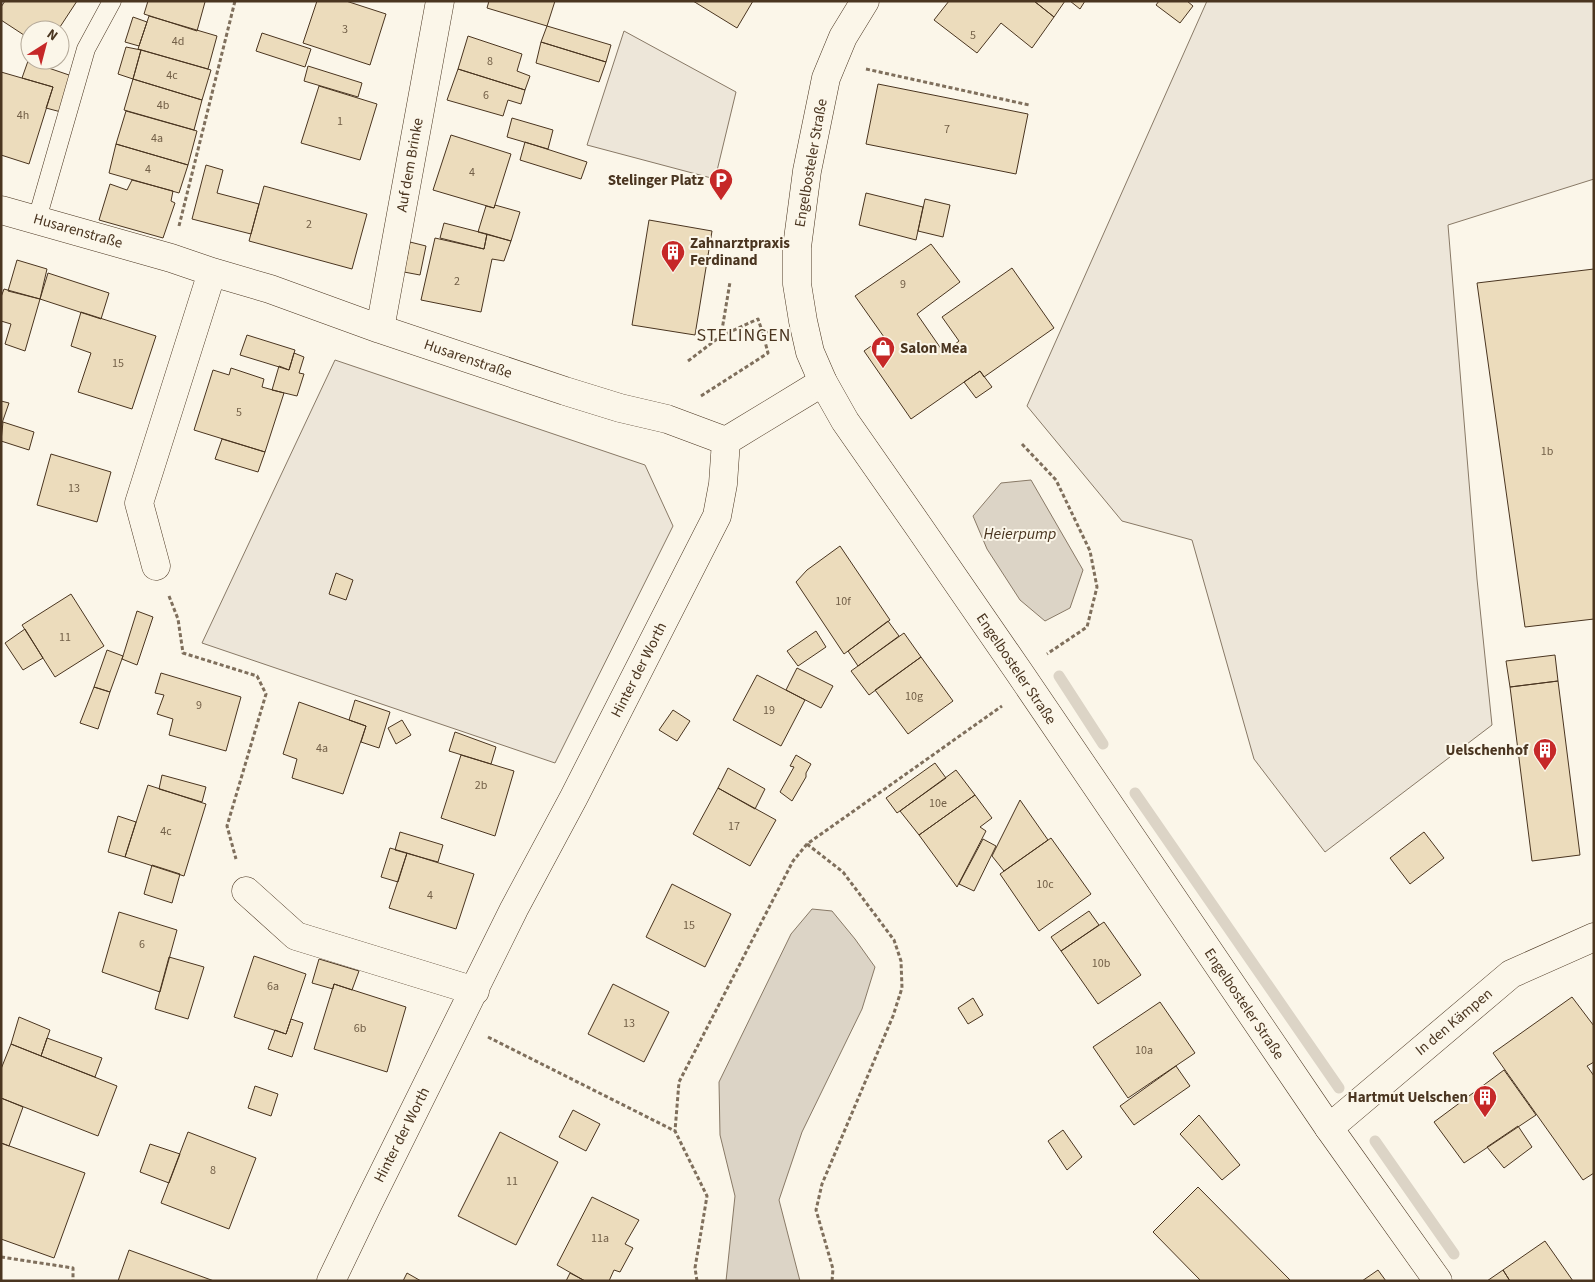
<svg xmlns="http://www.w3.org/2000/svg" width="1595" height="1282" font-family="'Source Sans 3',sans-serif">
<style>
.green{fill:#ede6d9;stroke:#887966}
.water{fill:#dcd4c6;stroke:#887966}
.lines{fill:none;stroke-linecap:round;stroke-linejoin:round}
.stream{stroke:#dcd4c6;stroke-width:11}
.building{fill:#ecdcbc;stroke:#4a3520}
.service-casing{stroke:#4a3520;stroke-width:19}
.minor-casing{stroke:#4a3520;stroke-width:29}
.tertiary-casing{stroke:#4a3520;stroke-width:29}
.path{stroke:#7f6f5c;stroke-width:3;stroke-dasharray:4 2.5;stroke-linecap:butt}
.service{stroke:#fbf6e9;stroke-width:18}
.minor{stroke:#fbf6e9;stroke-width:28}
.tertiary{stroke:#fbf6e9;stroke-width:28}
.labels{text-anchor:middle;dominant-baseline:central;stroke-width:4;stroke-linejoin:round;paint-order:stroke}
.number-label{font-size:12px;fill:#725f47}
.street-label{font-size:15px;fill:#4a3520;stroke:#fbf6e9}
.poi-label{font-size:15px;font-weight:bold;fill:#4a3520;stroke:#fbf6e9;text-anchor:end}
.water-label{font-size:16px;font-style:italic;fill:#4a3520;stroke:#fbf6e9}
.quarter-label{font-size:18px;letter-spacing:1px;fill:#4a3520;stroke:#fbf6e9}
</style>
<rect width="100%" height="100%" fill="#fbf6e9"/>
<!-- green -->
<path class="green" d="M 1207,1 L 1594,1 L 1594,179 L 1448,225 L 1477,579 L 1492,725 L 1325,852 L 1254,759 L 1192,540 L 1122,521 L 1027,406 Z
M 624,31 L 736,92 L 715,179 L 587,145 Z
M 335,360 L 645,465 L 673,526 L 555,763 L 202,643 Z"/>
<!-- water -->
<path class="water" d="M 1031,480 L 1083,570 L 1070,608 L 1045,621 L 1020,600 L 987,549 L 973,516 L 1001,483 Z
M 812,909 L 832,911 L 855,939 L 875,967 L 862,1009 L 802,1132 L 779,1200 L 800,1281 L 726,1281 L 735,1196 L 720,1135 L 719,1082 L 791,934 Z"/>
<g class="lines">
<!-- stream -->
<path class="stream" d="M 1059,676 L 1103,744
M 1135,793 L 1339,1088
M 1375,1141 L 1454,1254"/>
</g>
<!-- building -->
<path class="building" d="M 5,1 L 77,1 L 58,30 L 30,30 L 30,39 L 1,20 L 1,7 Z
M 148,1 L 204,1 L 205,2 L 197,31 L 144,14 Z
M 317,1 L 346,1 L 386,14 L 370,65 L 303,43 Z
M 489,1 L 555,1 L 547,26 L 487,8 Z
M 693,1 L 753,1 L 737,28 Z
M 949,1 L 1034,1 L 1054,17 L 1032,48 L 1001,23 L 977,53 L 934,20 Z
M 1034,1 L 1065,1 L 1054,17 Z
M 1070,1 L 1085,1 L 1080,9 Z
M 1159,1 L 1187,1 L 1193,6 L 1180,23 L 1156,5 Z
M 149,16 L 217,36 L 208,69 L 138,49 Z
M 133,17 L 147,22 L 139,46 L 125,42 Z
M 547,26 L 611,45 L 606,62 L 541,42 Z
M 262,33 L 311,49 L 305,67 L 256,51 Z
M 468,36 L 522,54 L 517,71 L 530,76 L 525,90 L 458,69 Z
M 541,42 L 606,62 L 599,82 L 536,63 Z
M 126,47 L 141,50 L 133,79 L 118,74 Z
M 141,50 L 211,70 L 202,100 L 133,79 Z
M 28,61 L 72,76 L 61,112 L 46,108 L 53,87 L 22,78 Z
M 308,66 L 362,83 L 358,97 L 304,81 Z
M 458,69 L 525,90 L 521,104 L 508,100 L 503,116 L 447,100 Z
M 1,72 L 53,87 L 29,164 L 1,155 Z
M 133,79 L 202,100 L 194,130 L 124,110 Z
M 878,84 L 1028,114 L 1016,174 L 866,144 Z
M 319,86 L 377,104 L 360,160 L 301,143 Z
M 126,111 L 197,131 L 188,165 L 116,144 Z
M 512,118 L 553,130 L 548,149 L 507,137 Z
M 451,135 L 511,154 L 494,208 L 433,190 Z
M 525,142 L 587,162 L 581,179 L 520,160 Z
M 116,144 L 188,165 L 179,193 L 109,173 Z
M 206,165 L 223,170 L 217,193 L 259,204 L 251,234 L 192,219 Z
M 132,180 L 173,191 L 171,201 L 175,203 L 163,238 L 99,220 L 110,184 L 127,190 Z
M 264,186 L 367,214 L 352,269 L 249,241 Z
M 866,193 L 923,207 L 916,240 L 859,225 Z
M 925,199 L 950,205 L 943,237 L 918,231 Z
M 495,205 L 520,212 L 511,241 L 478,232 L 486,206 L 494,208 Z
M 649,220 L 712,231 L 695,335 L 632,325 Z
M 444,223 L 487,234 L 484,249 L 440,238 Z
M 487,234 L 511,241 L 504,261 L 492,259 L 481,312 L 421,300 L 435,238 L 484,249 Z
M 410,242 L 426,246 L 420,275 L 404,272 Z
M 931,244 L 960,282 L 917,314 L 944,353 L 959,341 L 942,317 L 1012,268 L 1054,328 L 984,377 L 980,371 L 911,419 L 864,351 L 884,337 L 855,296 Z
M 17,260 L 47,269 L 40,299 L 8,291 Z
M 1594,269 L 1594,619 L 1525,627 L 1477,283 Z
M 48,273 L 109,293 L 101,319 L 40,299 Z
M 4,289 L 40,299 L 25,351 L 5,344 L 11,324 L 1,321 L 1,297 Z
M 81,312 L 156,336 L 132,409 L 78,392 L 91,353 L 71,346 Z
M 247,335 L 295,350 L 289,370 L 240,355 Z
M 294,353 L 304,357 L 299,373 L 304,374 L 297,396 L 272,390 L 279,366 L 289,370 Z
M 231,368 L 264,379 L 262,387 L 284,393 L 265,452 L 194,430 L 213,370 L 229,375 Z
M 980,371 L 992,387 L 976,398 L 964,382 Z
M 1,401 L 9,403 L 1,426 Z
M 3,422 L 34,432 L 29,450 L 1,441 Z
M 222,439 L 265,452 L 258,472 L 215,459 Z
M 51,454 L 111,472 L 97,522 L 37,505 Z
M 840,546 L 890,620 L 844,654 L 796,582 L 807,570 Z
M 336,573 L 353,580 L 346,600 L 329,594 Z
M 71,594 L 104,646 L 55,677 L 22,625 Z
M 137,611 L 153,617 L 137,665 L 122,659 Z
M 888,621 L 899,636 L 858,666 L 848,651 Z
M 25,629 L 43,658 L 23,670 L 5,643 Z
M 816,631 L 826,647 L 798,666 L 787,651 Z
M 904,633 L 921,657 L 869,695 L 851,671 Z
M 107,650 L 123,656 L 110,692 L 94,687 Z
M 1555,655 L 1558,681 L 1510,687 L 1506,661 Z
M 921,657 L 953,701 L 908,734 L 875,690 Z
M 797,668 L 833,686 L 821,708 L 786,690 Z
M 161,673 L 241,697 L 226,751 L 169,735 L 173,719 L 157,714 L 164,695 L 155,693 Z
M 757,675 L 805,700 L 781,746 L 733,720 Z
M 1558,681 L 1580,855 L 1532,861 L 1510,687 Z
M 94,687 L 110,692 L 98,729 L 80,723 Z
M 355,700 L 390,712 L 379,748 L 361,742 L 366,726 L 349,720 Z
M 299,702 L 366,726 L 343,794 L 292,778 L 297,759 L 283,754 Z
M 673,710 L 690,721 L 677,741 L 659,730 Z
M 402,720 L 411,735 L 396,744 L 388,728 Z
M 455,732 L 496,747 L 491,764 L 449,751 Z
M 461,755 L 514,771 L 495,836 L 441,818 Z
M 796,755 L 811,764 L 806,773 L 806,777 L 792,801 L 780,792 L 794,767 L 790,766 Z
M 935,763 L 946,778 L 897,813 L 886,798 Z
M 728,768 L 765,789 L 755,809 L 718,788 Z
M 956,770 L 975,795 L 919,835 L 900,811 Z
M 162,775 L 206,787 L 202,802 L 159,789 Z
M 148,785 L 206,804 L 184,876 L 125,857 Z
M 718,788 L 776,820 L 750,866 L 693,834 Z
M 975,795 L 992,818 L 980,827 L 986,831 L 957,887 L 919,835 Z
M 1020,800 L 1048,840 L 1004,871 L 992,856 Z
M 118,816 L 136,822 L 125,857 L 108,852 Z
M 400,832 L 443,845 L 438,862 L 395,850 Z
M 1424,832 L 1444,858 L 1410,884 L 1390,858 Z
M 1051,838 L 1091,894 L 1039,931 L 1000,874 Z
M 983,839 L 996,846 L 974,891 L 959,884 Z
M 390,848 L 407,853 L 398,882 L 381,877 Z
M 407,853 L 474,874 L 456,929 L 389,908 Z
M 152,865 L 180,874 L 172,903 L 144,894 Z
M 672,884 L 731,914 L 705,967 L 646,937 Z
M 1089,911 L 1099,925 L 1061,951 L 1051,937 Z
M 119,912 L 177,930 L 160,992 L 102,972 Z
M 1104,922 L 1141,975 L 1098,1004 L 1061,951 Z
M 254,956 L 306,974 L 286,1034 L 234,1017 Z
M 169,957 L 204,967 L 188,1019 L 155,1009 Z
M 319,959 L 359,971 L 352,990 L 334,984 L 333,989 L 312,983 Z
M 334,984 L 406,1007 L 387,1072 L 314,1049 Z
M 613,984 L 669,1012 L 644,1062 L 588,1034 Z
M 1572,997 L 1594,1026 L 1594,1062 L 1587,1066 L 1594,1076 L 1594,1173 L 1583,1180 L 1493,1053 Z
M 973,998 L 983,1015 L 968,1024 L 958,1008 Z
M 1160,1002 L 1195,1053 L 1128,1098 L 1093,1047 Z
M 19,1017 L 50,1030 L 41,1056 L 11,1044 Z
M 291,1019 L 303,1023 L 292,1057 L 268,1049 L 275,1030 L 286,1034 Z
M 47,1038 L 102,1058 L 95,1077 L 41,1056 Z
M 11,1044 L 117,1086 L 98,1136 L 1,1098 L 1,1069 Z
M 1176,1066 L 1190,1086 L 1134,1125 L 1120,1106 Z
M 1504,1070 L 1536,1115 L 1464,1163 L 1434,1122 Z
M 255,1086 L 278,1094 L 271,1116 L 248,1108 Z
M 1,1098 L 23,1107 L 9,1146 L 1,1143 Z
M 573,1110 L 600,1124 L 586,1151 L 559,1137 Z
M 1199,1115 L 1240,1165 L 1222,1180 L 1180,1134 Z
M 1518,1126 L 1532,1147 L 1504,1168 L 1487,1147 Z
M 1063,1130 L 1082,1157 L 1067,1170 L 1048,1141 Z
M 188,1132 L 256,1158 L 229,1229 L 161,1203 Z
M 500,1132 L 558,1162 L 516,1245 L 458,1216 Z
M 1,1143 L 85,1173 L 54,1258 L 1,1239 Z
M 150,1144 L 180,1154 L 169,1183 L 140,1172 Z
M 1198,1187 L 1291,1281 L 1201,1281 L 1153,1232 Z
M 592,1197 L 639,1220 L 625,1244 L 633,1248 L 620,1272 L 614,1270 L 609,1281 L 585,1281 L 557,1265 Z
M 1545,1241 L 1573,1281 L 1510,1281 L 1503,1270 Z
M 129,1250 L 214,1281 L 118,1281 Z
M 1378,1270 L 1386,1281 L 1362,1281 Z
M 1503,1270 L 1510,1281 L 1487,1281 Z
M 407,1273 L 421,1281 L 403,1281 Z
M 570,1273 L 585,1281 L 566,1281 Z"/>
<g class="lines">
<!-- service casing -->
<g class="service-casing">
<path id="service" d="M 37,219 L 86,49 L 112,1"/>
</g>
<!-- minor casing -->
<g class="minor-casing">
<path id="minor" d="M 1,210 L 171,258 L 212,272 L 270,289 L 380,329 L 565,391 L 620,408 L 667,419 L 726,441
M 380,329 L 440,1
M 156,566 L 139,503 L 212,272
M 246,891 L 296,936 L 475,991
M 1329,1128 L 1511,974 L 1594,937
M 331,1281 L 368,1204 L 514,909 L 574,797 L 717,516 L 723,484 L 726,441 L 823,382"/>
</g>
<!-- tertiary casing -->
<g class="tertiary-casing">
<path id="tertiary" d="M 865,1 L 843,37 L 826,78 L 807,171 L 797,247 L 797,284 L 803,321 L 810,352 L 823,382 L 845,421 L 919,527 L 1019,672 L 1329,1128 L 1438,1281"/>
</g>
<!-- path -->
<path class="path" d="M 866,69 L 1029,105
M 179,226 L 235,1
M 721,336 L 758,319 L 763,334
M 688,361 L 721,336 L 730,282
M 701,396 L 768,353 L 763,334 L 772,331
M 1022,444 L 1056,480 L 1090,551 L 1097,587 L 1087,627 L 1047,654
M 169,596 L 178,619 L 183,653 L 257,676 L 266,694 L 227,826 L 236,859
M 807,844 L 843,872 L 894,940 L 901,961 L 902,988 L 893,1016 L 822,1184 L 816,1210 L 833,1269 L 832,1281
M 488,1037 L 675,1131
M 1,1257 L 73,1268 L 73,1281
M 697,1281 L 695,1268 L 707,1196 L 675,1131 L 679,1082 L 793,861 L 807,844 L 1002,706"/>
<!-- service -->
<use href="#service" class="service"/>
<!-- minor -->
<use href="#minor" class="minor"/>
<!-- tertiary -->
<use href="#tertiary" class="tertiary"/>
</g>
<!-- icons -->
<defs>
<g id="parking-pin" transform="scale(1.25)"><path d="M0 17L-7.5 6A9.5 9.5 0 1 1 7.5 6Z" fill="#c62828" stroke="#fbf6e9"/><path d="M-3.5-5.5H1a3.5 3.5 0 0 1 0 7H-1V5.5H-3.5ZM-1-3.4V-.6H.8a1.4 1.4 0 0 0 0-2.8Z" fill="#fff"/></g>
<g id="building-pin" transform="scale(1.25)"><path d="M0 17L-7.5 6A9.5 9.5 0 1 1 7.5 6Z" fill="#c62828" stroke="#fbf6e9"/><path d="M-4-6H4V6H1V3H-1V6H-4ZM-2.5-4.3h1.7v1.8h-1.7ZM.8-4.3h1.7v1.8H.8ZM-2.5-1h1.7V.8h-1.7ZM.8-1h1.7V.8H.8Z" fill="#fff"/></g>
<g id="shop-pin" transform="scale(1.25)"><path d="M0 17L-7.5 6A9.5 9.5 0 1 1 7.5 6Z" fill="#c62828" stroke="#fbf6e9"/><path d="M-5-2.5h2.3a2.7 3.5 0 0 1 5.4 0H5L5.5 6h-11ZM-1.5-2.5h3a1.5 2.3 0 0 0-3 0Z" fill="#fff"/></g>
</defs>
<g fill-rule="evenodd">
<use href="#parking-pin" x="721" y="180"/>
<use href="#building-pin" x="673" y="252"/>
<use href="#shop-pin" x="883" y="348"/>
<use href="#building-pin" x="1545" y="750"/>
<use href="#building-pin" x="1485" y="1097"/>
</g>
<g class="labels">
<!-- number labels -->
<g class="number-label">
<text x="345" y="29">3</text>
<text x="973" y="35">5</text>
<text x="178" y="41">4d</text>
<text x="490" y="61">8</text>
<text x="172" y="75">4c</text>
<text x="486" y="95">6</text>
<text x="163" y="105">4b</text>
<text x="23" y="115">4h</text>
<text x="340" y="121">1</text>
<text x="947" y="129">7</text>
<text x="157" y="138">4a</text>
<text x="148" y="169">4</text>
<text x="472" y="172">4</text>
<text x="309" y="224">2</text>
<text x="457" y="281">2</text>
<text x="903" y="284">9</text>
<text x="118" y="363">15</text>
<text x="239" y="412">5</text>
<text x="1547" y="451">1b</text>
<text x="74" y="488">13</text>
<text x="843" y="601">10f</text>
<text x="65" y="637">11</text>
<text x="914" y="696">10g</text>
<text x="199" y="705">9</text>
<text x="769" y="710">19</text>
<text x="322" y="748">4a</text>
<text x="481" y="785">2b</text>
<text x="938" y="803">10e</text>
<text x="734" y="826">17</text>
<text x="166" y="831">4c</text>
<text x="1045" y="884">10c</text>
<text x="430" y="895">4</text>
<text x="689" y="925">15</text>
<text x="142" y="944">6</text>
<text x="1101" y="963">10b</text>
<text x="273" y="986">6a</text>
<text x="629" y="1023">13</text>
<text x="360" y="1028">6b</text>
<text x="1144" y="1050">10a</text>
<text x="213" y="1170">8</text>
<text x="512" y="1181">11</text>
<text x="600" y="1238">11a</text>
</g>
<!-- street labels -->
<g class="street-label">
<text transform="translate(811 163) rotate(-80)">Engelbosteler Straße</text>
<text transform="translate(410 165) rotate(-80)">Auf dem Brinke</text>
<text transform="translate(78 231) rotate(16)">Husarenstraße</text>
<text transform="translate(468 359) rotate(19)">Husarenstraße</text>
<text transform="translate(1016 669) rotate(56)">Engelbosteler Straße</text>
<text transform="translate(639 670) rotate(-63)">Hinter der Worth</text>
<text transform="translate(1244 1004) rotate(56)">Engelbosteler Straße</text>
<text transform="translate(1454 1022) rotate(-40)">In den Kämpen</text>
<text transform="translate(402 1135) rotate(-63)">Hinter der Worth</text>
</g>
<!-- poi labels -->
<g class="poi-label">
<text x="704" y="180">Stelinger Platz</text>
<text x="690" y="243" text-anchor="start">Zahnarztpraxis<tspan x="690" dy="17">Ferdinand</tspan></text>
<text x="900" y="348" text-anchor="start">Salon Mea</text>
<text x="1528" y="750">Uelschenhof</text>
<text x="1468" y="1097">Hartmut Uelschen</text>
</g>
<!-- water labels -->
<g class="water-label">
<text x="1020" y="534">Heierpump</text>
</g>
<!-- quarter labels -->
<g class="quarter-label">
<text x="744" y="335">STELINGEN</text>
</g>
</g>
<!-- border -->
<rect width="1595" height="1282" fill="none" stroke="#4a3520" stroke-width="5"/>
<!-- north arrow -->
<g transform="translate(45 45) rotate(36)"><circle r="24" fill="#fbf6e9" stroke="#b4a999"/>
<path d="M0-4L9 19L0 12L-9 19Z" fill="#c62828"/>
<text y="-8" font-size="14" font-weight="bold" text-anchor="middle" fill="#4a3520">N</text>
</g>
</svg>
